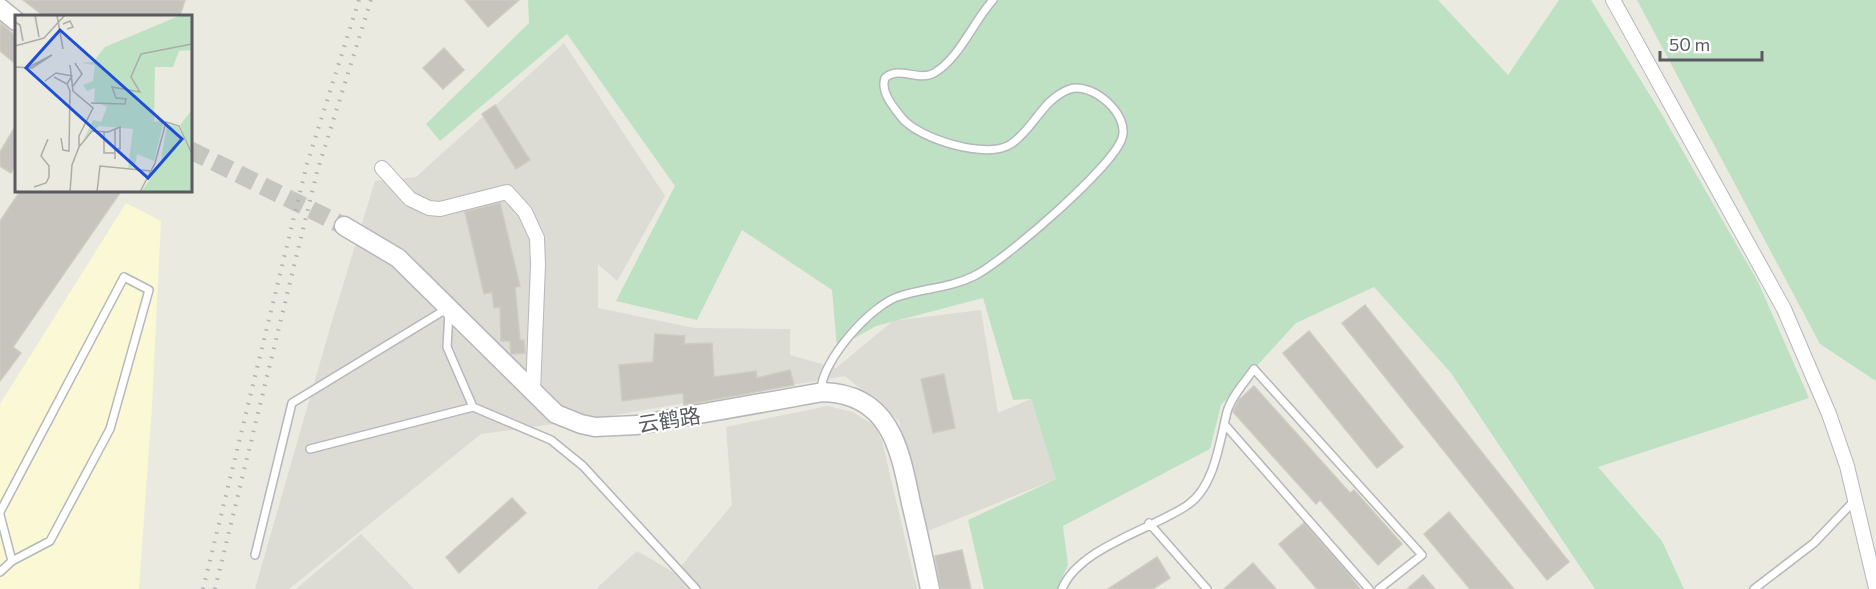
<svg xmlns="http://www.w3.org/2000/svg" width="1876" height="589" font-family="Commissioner,'Noto Sans SC',sans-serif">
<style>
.commercial{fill:#faf8d5}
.industrial{fill:#dcdbd4}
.green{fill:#bee1c4}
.building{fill:#c6c4bd;stroke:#ceccbf;stroke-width:1.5}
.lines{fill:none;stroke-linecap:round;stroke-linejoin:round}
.tertiary-tunnel{stroke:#c6c6c0;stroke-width:18;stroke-dasharray:18 9;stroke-linecap:butt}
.service-casing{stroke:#b6b7bc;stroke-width:10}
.minor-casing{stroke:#b6b7bc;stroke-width:16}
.tertiary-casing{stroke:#b6b7bc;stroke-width:21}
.service{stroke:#fff;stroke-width:7}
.minor{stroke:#fff;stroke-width:14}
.tertiary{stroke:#fff;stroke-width:18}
.rail{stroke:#b1b2b2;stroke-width:4;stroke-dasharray:1.5 8;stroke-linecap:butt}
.labels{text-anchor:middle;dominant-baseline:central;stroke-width:4.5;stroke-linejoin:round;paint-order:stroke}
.street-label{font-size:21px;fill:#595b60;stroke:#fff}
.inset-road{fill:none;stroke:#acada9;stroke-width:1.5}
.view{fill:#1d4ed8;fill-opacity:0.15;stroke:#1d4ed8;stroke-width:3}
.inset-edge{fill:none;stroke:#595b60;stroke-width:3}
</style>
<rect width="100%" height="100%" fill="#eaeae0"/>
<!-- commercial -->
<path class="commercial" d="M 126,203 L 161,221 L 152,406 L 139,589 L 0,589 L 0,404 Z"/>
<!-- industrial -->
<path class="industrial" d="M 564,43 L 665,196 L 617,281 L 598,264 L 598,308 L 694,328 L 790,329 L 790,355 L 836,368 L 893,321 L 981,310 L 998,413 L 1031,399 L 1056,479 L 928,531 L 899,421 L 845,376 L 602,417 L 481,434 L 289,589 L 255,589 L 332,321 L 375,181 L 416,177 Z
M 828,406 L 853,412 L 875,426 L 882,441 L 917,589 L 596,589 L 637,551 L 675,573 L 732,505 L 726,427 Z
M 361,534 L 414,589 L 296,589 Z"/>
<!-- green -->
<path class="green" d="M 528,0 L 1438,0 L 1508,75 L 1559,0 L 1591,0 L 1661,113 L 1758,282 L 1809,398 L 1598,467 L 1662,541 L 1684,589 L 1595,589 L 1451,373 L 1374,287 L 1296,323 L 1221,405 L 1210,449 L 1063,526 L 1068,565 L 1057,589 L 984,589 L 968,520 L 1056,479 L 1031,399 L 1013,400 L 983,298 L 876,326 L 837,348 L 832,290 L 742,230 L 697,320 L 616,301 L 675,186 L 567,34 L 440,141 L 426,124 L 529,23 Z
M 1637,0 L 1876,0 L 1876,381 L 1820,344 Z"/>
<!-- building -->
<path class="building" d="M 23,0 L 185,0 L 180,16 L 44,16 Z
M 465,0 L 519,0 L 488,27 Z
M 0,23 L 16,36 L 16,64 L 0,51 Z
M 444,48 L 464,70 L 443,89 L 423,68 Z
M 495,105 L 530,160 L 516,169 L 482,114 Z
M 16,125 L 16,164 L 11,173 L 0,166 L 0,152 Z
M 21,190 L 122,190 L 13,347 L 21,353 L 0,381 L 0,221 Z
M 500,203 L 520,286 L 515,287 L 520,340 L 524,340 L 525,353 L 511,354 L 510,341 L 501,341 L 500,307 L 494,308 L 492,292 L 484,294 L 465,212 Z
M 1365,305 L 1569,562 L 1547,580 L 1342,323 Z
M 1309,331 L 1403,447 L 1377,468 L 1283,353 Z
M 655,334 L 685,336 L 684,344 L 712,343 L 714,377 L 756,371 L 757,378 L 790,370 L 794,385 L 684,405 L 683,393 L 622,401 L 619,365 L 653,362 Z
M 944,374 L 955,428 L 933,433 L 921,379 Z
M 1254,386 L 1350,493 L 1354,490 L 1402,544 L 1378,565 L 1320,500 L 1316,504 L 1233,412 L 1239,400 Z
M 512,498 L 526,513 L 459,573 L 446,557 Z
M 1449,512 L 1514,589 L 1470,589 L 1424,534 Z
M 1304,523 L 1347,572 L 1360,589 L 1317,589 L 1279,544 Z
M 962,550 L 971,589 L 941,589 L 935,556 Z
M 1157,557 L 1170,578 L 1153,589 L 1108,589 Z
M 1253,563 L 1276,589 L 1224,589 Z
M 1423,575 L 1435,589 L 1407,589 Z"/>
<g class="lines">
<!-- tertiary-tunnel -->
<path class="tertiary-tunnel" d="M 190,150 L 344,226"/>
<!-- service casing -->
<g class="service-casing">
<path id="service" d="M 449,312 L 447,347 L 473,407
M 821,390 C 822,360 872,304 900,296 C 925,288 950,288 974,276 C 1004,261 1113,167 1122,138 C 1130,115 1093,82 1070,89 C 1042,99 1034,129 1011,144 C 988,160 919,139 902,118 C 894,108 880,92 885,78 C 899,65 918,82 934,73 C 959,59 973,22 993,0
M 1226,426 L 1369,589
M 310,449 L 473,407 L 551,440 L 583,466 L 696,589
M 0,512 L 124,277 L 149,290 L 110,429 L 50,541 L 12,561 L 0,572
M 0,515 L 12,561
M 1149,523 L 1207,589
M 255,555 L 292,403 L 448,308
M 1062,589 C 1079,547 1154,529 1189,504 C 1215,485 1220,440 1227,412 C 1231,397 1245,382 1254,369 L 1422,555 L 1379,589
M 1754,589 L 1814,543 L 1854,501"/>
</g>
<!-- minor casing -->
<g class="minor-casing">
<path id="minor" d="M 1613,0 L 1784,309 L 1829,414 L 1847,466 L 1876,588
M 382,168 L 410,199 L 429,208 L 440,209 L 507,192 L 525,212 L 537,238 L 538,265 L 533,391"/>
</g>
<!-- tertiary casing -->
<g class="tertiary-casing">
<path id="tertiary" d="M 0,8 L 16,21
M 344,226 L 398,258 L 556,414 L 581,424 L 595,427 L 637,425 L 823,392 C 891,394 900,450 911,503 C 918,532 924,560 930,589"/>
</g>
<!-- service -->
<use href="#service" class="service"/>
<!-- minor -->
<use href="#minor" class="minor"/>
<!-- tertiary -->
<use href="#tertiary" class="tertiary"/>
<!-- rail -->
<path class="rail" d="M 203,589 L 307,164 L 359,0
M 215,589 L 317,172 L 371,0"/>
</g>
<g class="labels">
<!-- street labels -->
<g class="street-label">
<text transform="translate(669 419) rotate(-9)">云鹤路</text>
</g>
</g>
<!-- overview -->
<g transform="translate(15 15)">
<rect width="177" height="177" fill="#eaeae0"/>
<path d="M 166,0 L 177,0 L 177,35 L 164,36 L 158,52 L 140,52 L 139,107 L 149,105 L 139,146 L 122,139 L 120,152 L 113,153 L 118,114 L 84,111 L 68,126 L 78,105 L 86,107 L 92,92 L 79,86 L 80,73 L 72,76 L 68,70 L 78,66 L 80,50 L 66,48 L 78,47 L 90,32 ZM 177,95 L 176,177 L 126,177 L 145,151 L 152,109 L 163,112 L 174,134 L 165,110 Z" fill="#bee1c4"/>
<path class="inset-road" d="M 20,0 L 24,22M 42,0 L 48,34M 0,7 L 5,10 L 8,26M 48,9 L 55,6 L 58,12 L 52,14M 0,31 L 29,23 L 50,0M 55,50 L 58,76 L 78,93 L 64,121 L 64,132M 0,52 L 17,53 L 37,40 L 14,52M 39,62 L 52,69 L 55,76 L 54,136 L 48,135 L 46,123M 30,66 L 41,58 L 57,61 L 52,69M 58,71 L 67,59 L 60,48M 76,88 L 110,89 L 111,84 L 101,83 L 97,72 L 125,77 L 116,62 L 126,39 L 177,29M 89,116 L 89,138 L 100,138M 100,144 L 100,114M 19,172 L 31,168 L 34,162 L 34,151 L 26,141 L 33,124M 55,177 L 57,150 L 64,132 L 77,116 L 93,117 L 105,112 L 105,134 L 100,134M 82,177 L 85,151 L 136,156M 125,177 L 140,148 L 151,107 L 164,111 L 177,139"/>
<path class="view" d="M 45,15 L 167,124 L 133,163 L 11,53 Z"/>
<rect width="177" height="177" class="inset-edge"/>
</g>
<!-- scale -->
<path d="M1660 51v9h102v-9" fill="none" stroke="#595b60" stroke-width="3"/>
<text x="1669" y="51" font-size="18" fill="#595b60" stroke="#ffffff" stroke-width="4.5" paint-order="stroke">50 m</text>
</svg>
